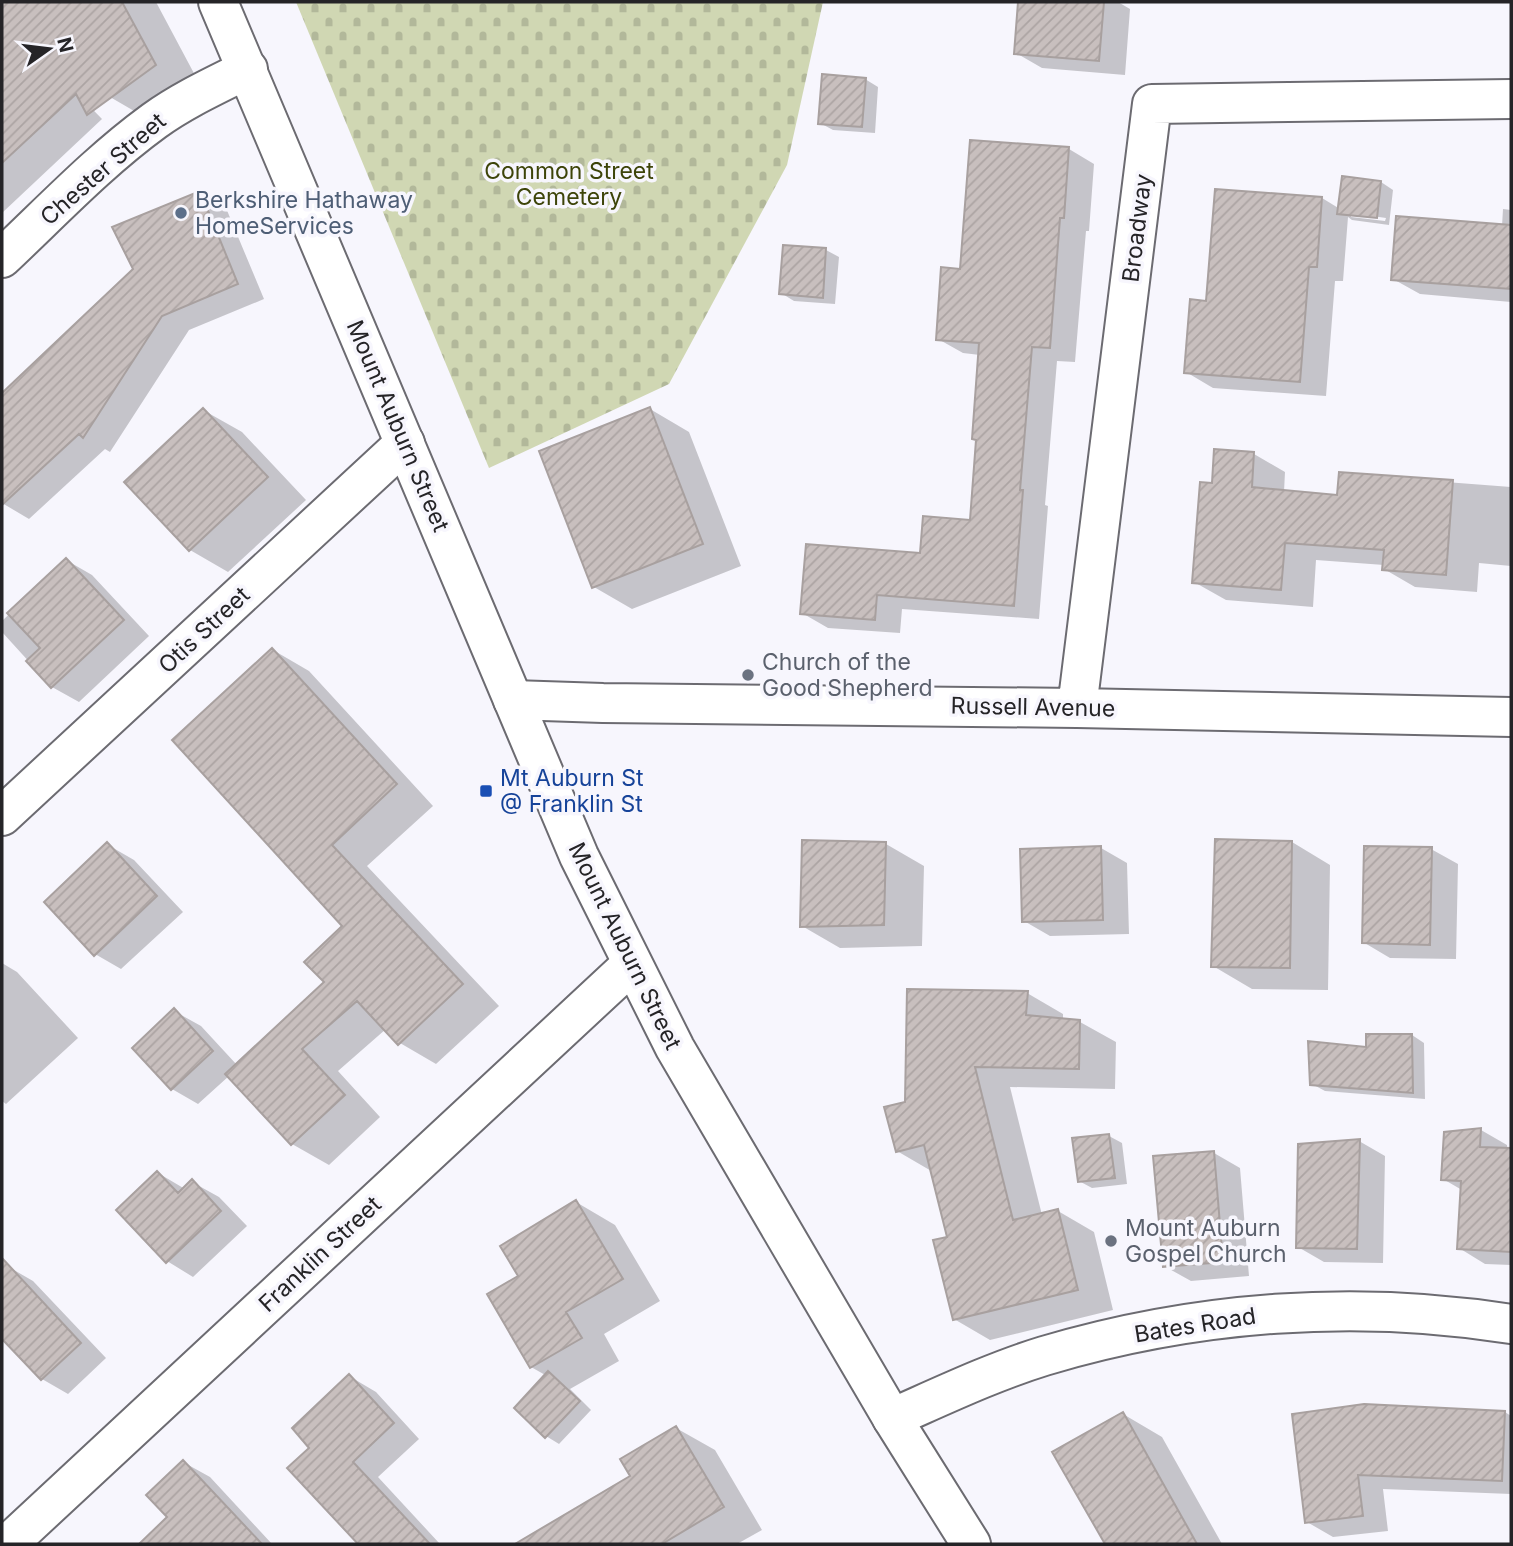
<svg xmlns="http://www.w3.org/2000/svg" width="1513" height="1546" font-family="Inter,sans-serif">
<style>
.cemetery{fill:url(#cemetery-stones)}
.shadow{fill:#0003;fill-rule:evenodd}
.building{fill:url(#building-hatch);stroke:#a8a09f;stroke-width:2}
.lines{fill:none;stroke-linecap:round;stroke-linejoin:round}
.street-casing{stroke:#6c6b71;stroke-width:42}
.primary-casing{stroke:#6c6b71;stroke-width:42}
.street{stroke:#fff;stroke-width:38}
.primary{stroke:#fff;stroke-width:38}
.service-dot{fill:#5c6f8a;stroke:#f7f6fd;stroke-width:2.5}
.worship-dot{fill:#6b7280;stroke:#f7f6fd;stroke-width:2.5}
.transit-dot{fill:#1a4fb4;stroke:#f7f6fd;stroke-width:2.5}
.labels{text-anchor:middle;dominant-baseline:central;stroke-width:7;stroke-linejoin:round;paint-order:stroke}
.street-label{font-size:23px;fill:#252427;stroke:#f7f6fd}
.park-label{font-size:23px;fill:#3d4409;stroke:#f7f6fd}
.service-label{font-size:23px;fill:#4e5e75;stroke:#f7f6fd;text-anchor:start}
.worship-label{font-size:23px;fill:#5b616d;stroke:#f7f6fd;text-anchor:start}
.transit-label{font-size:23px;fill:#164399;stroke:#f7f6fd;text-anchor:start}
</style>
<defs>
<pattern id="cemetery-stones" width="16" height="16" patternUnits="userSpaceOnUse" patternTransform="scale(1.75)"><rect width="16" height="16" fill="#d0d7b3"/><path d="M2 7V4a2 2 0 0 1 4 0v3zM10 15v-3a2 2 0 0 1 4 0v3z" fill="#b2b89a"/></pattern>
<pattern id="building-hatch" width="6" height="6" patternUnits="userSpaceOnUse" patternTransform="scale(1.75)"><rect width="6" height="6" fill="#c8bfbe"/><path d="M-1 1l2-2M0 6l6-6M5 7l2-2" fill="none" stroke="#aca4a3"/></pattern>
</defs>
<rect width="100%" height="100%" fill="#f7f6fd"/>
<!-- cemetery -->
<path class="cemetery" d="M 296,2 L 823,2 L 787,165 L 669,384 L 489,468 Z"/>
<!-- shadow -->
<path class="shadow" d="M 42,2 L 156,2 L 205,94 L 160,126 L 110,97 Z
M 1020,2 L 1118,2 L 1130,9 L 1125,75 L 1042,68 L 1016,53 Z
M 2,25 L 20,35 L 102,119 L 2,213 Z
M 865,79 L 878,87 L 875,133 L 833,130 L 820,123 Z
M 1069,149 L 1094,164 L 1089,231 L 1086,231 L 1075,362 L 1057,361 L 1045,505 L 1048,506 L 1039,619 L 902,609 L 900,633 L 828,628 L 802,613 L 921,555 L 972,522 L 978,441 L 980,355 L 963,353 L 938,339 L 961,271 Z
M 1381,182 L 1393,190 L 1389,225 L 1352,220 L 1348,217 L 1343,281 L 1335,281 L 1326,396 L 1213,388 L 1186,372 L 1208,302 L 1322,198 L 1340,209 ZM 1351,213 L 1386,218 L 1385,221 L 1351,217 Z
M 200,193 L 226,208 L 264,299 L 189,330 L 110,452 L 105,449 L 29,519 L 2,503 L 2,395 L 136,269 Z
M 1503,209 L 1511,210 L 1511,302 L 1420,294 L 1393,279 L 1502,226 Z
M 826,250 L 839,257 L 835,304 L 794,301 L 781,293 Z
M 650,409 L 689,432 L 741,566 L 632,609 L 594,587 Z
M 203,410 L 242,432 L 306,500 L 228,572 L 190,550 Z
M 1254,454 L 1285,472 L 1284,492 L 1339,497 L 1341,474 L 1511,487 L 1511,566 L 1479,563 L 1477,592 L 1415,587 L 1384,569 L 1384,565 L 1316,560 L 1313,607 L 1226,600 L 1194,582 L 1213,484 Z
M 66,560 L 92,575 L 149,636 L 79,702 L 52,687 L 2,632 L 2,621 Z
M 273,650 L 309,671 L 433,806 L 367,866 L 499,1006 L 436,1064 L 400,1043 L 386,1029 L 338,1071 L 380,1117 L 329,1165 L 292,1144 L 229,1076 L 198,1104 L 172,1089 L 174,1011 L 201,1026 L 237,1065 L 326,982 L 345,926 Z
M 1292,842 L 1330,865 L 1328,990 L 1252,989 L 1213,966 Z
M 886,844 L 924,866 L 922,946 L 840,948 L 802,926 Z
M 108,845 L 134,860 L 183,912 L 121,969 L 95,954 Z
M 1101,848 L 1127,863 L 1129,934 L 1050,936 L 1024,921 Z
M 1431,849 L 1458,864 L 1456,959 L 1390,958 L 1363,942 Z
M 2,963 L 17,972 L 78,1038 L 6,1104 L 2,1101 Z
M 1027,993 L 1063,1014 L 1063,1020 L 1080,1022 L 1116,1042 L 1115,1089 L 1010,1087 L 1042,1215 L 1058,1211 L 1094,1232 L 1113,1310 L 990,1340 L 954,1319 L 949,1238 L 933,1172 L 897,1151 L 907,1103 Z
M 1412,1035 L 1424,1043 L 1425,1099 L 1325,1091 L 1312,1084 L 1368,1049 Z
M 1481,1130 L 1507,1145 L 1507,1150 L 1511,1150 L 1511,1265 L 1485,1264 L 1459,1248 L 1462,1190 L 1443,1179 Z
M 1109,1136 L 1122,1143 L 1127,1184 L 1092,1188 L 1079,1181 Z
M 1359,1141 L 1385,1156 L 1383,1263 L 1324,1262 L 1298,1247 Z
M 1214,1153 L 1240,1168 L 1249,1276 L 1191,1281 L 1164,1266 Z
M 158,1173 L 185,1189 L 192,1182 L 219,1197 L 247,1226 L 193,1277 L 167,1261 Z
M 576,1202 L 615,1225 L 660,1301 L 604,1334 L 619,1361 L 570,1389 L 591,1410 L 559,1444 L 546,1436 L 547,1376 L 531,1367 L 520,1277 Z
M 7,1266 L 33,1281 L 106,1358 L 68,1394 L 42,1379 L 2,1336 L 2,1270 Z
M 349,1376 L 376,1392 L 419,1439 L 378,1477 L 440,1544 L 360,1544 L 290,1468 L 312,1448 Z
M 1364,1406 L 1505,1412 L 1511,1416 L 1511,1494 L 1383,1489 L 1388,1531 L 1333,1537 L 1307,1522 Z
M 1123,1414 L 1162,1437 L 1222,1544 L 1107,1544 L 1055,1453 Z
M 676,1428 L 715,1450 L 762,1530 L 737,1544 L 554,1544 L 545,1529 L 632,1477 Z
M 183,1462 L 210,1477 L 272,1544 L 142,1544 L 170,1517 Z"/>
<!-- building -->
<path class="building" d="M 2,2 L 122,2 L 156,65 L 87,115 L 76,94 L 2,163 Z
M 1018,2 L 1104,2 L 1099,61 L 1014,54 Z
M 822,74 L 866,78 L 862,127 L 818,124 Z
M 970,140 L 1069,147 L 1064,218 L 1060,218 L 1050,348 L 1032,347 L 1020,490 L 1023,490 L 1014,606 L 877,595 L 875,620 L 800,614 L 806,544 L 920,553 L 923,516 L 970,520 L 976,440 L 972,439 L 979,343 L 936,340 L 941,267 L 960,269 Z
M 1342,176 L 1381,181 L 1377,218 L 1337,214 Z
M 1215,189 L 1322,197 L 1317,267 L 1309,267 L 1300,382 L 1184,373 L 1190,299 L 1206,301 Z
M 200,191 L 238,284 L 162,316 L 83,438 L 79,434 L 2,505 L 2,393 L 133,269 L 112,227 Z
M 1396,216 L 1511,225 L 1511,289 L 1391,280 Z
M 783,245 L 826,248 L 823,298 L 779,294 Z
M 650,407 L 703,544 L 592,588 L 539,451 Z
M 203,408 L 268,477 L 189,551 L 124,482 Z
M 1214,449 L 1254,452 L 1252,487 L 1337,495 L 1339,472 L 1453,480 L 1446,575 L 1382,570 L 1384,550 L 1285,543 L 1281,590 L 1192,583 L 1200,482 L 1212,483 Z
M 66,558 L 124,620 L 51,688 L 26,661 L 40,648 L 7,613 Z
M 272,648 L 397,784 L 332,845 L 463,984 L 398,1045 L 357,1001 L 302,1049 L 345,1095 L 291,1145 L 225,1074 L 324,982 L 304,962 L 342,926 L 172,740 Z
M 1215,839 L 1292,841 L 1290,968 L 1211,967 Z
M 802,840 L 886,842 L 884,925 L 800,927 Z
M 107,842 L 157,896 L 94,956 L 44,902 Z
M 1101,846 L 1103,920 L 1022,922 L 1020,849 Z
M 1364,846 L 1432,847 L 1430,945 L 1362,943 Z
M 907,989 L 1028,991 L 1026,1015 L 1080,1020 L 1079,1069 L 975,1067 L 1013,1220 L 1058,1209 L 1078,1290 L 953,1320 L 933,1240 L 947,1237 L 924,1145 L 896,1152 L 884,1107 L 905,1102 Z
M 174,1008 L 213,1051 L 171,1090 L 132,1048 Z
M 1366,1034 L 1412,1034 L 1413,1093 L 1310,1085 L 1308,1041 L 1366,1047 Z
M 1481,1128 L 1480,1147 L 1511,1148 L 1511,1252 L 1457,1249 L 1461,1181 L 1441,1180 L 1444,1132 Z
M 1109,1134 L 1115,1178 L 1078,1182 L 1072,1138 Z
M 1360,1139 L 1357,1249 L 1296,1248 L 1298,1144 Z
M 1214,1151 L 1223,1262 L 1163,1267 L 1153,1156 Z
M 157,1171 L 178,1193 L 192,1179 L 221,1211 L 166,1263 L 116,1210 Z
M 576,1200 L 623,1279 L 566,1312 L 582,1338 L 530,1368 L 487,1294 L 518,1276 L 500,1246 Z
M 2,1258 L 81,1343 L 41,1380 L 2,1339 Z
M 548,1371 L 580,1401 L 545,1438 L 514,1408 Z
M 349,1374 L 394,1423 L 353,1462 L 430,1544 L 358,1544 L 287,1468 L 309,1448 L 292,1428 Z
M 1364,1404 L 1505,1411 L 1502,1481 L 1358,1475 L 1363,1516 L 1305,1523 L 1292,1414 Z
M 1123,1412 L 1197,1544 L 1105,1544 L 1052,1452 Z
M 676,1426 L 724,1507 L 662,1544 L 515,1544 L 630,1476 L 620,1459 Z
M 183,1460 L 262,1544 L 139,1544 L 167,1517 L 146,1495 Z"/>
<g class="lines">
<!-- street casing -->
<g class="street-casing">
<path id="street" d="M 2,258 C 51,212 99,161 154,121 C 183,100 216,85 248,69
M 513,700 L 603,703 L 1077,708 L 1511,717
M 1077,708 L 1152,104 L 1511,99
M 2,816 L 405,443
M 892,1418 C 942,1396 992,1372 1044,1356 C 1195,1311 1356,1299 1511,1324
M 8,1544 L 632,964"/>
</g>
<!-- primary casing -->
<g class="primary-casing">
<path id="primary" d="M 218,2 L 579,856 L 675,1048 L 892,1418 L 971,1544"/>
</g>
<!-- street -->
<use href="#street" class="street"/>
<!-- primary -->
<use href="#primary" class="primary"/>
</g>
<!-- markers -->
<circle class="service-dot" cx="181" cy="213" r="7"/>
<g class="worship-dot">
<circle cx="748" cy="675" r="7"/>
<circle cx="1111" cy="1241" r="7"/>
</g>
<rect class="transit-dot" x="479" y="784" width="14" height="14" rx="3.5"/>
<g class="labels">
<!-- street labels -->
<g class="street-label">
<text transform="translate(103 169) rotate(-41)">Chester Street</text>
<text transform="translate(1137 228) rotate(-83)">Broadway</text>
<text transform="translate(398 426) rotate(67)">Mount Auburn Street</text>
<text transform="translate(204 630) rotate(-43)">Otis Street</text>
<text transform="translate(1033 707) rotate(1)">Russell Avenue</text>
<text transform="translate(625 946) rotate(64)">Mount Auburn Street</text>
<text transform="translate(320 1254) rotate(-43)">Franklin Street</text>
<text transform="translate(1195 1325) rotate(-9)">Bates Road</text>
</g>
<!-- park labels -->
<g class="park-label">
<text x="569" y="171">Common Street<tspan x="569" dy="26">Cemetery</tspan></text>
</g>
<!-- service labels -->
<g class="service-label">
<text x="195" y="200">Berkshire Hathaway<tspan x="195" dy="26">HomeServices</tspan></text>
</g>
<!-- worship labels -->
<g class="worship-label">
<text x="762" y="662">Church of the<tspan x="762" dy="26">Good Shepherd</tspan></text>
<text x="1125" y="1228">Mount Auburn<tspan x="1125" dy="26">Gospel Church</tspan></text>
</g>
<!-- transit labels -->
<g class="transit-label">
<text x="500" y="778">Mt Auburn St<tspan x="500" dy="26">@ Franklin St</tspan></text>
</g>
</g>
<!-- border -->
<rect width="1513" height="1546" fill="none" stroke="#252427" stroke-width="7"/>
<!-- north arrow -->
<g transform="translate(49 49) rotate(76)" stroke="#f7f6fd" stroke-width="5" paint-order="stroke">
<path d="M0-5L12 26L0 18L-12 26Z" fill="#252427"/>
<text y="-10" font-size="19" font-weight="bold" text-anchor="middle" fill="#252427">N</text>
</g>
</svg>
